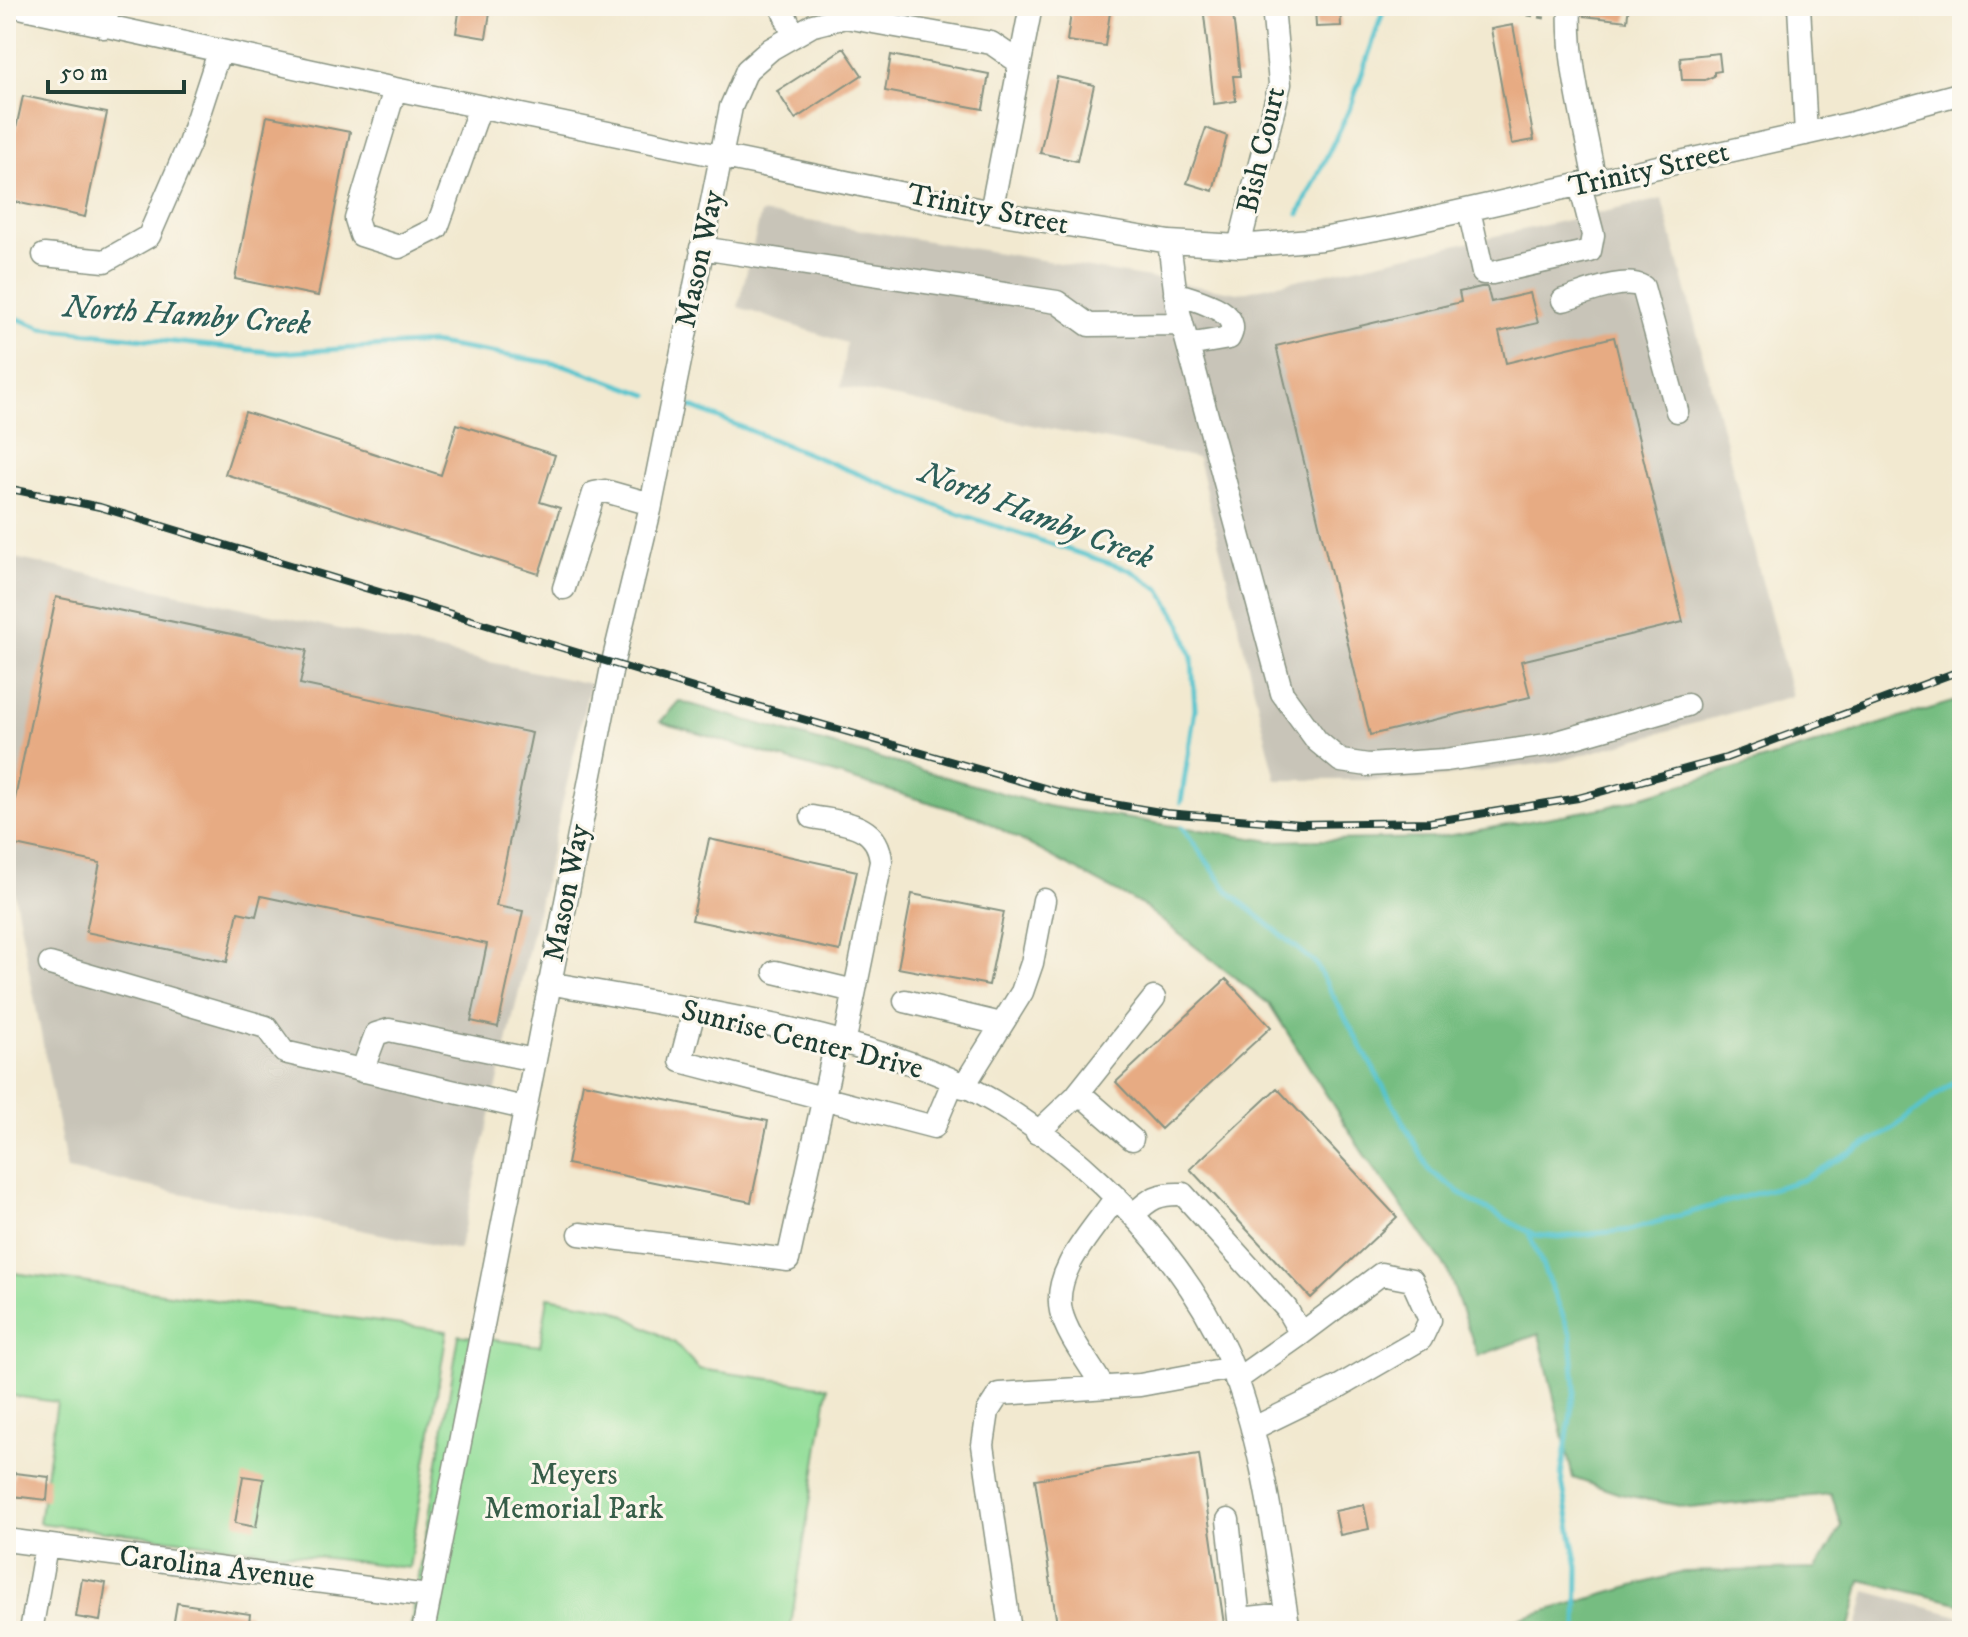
<svg xmlns="http://www.w3.org/2000/svg" width="1968" height="1637" font-family="'IM FELL DW Pica',serif">
<style>
.industrial{fill:#c8c4b8}
.green{fill:#93de99;stroke:#598e66;stroke-width:2}
.forest{fill:#76bd81;stroke:#4a7d5a;stroke-width:2}
.lines{fill:none;stroke-linecap:round;stroke-linejoin:round}
.stream{stroke:#57c4ce;stroke-width:5}
.building{fill:#e7ab83}
.minor-casing{stroke:#889382;stroke-width:25}
.path{stroke:#889382;stroke-width:3;stroke-dasharray:6 6;stroke-linecap:butt}
.minor{stroke:#fff;stroke-width:22}
.rail-casing{stroke:#1f3d34;stroke-width:8}
.rail{stroke:#fbf7ec;stroke-width:5;stroke-dasharray:15;stroke-linecap:butt}
.labels{text-anchor:middle;dominant-baseline:central;stroke-width:6;stroke-linejoin:round;paint-order:stroke}
.street-label{font-size:30px;fill:#1f3d34;stroke:#fbf7ec}
.park-label{font-size:30px;fill:#365d48;stroke:#fbf7ec}
.water-label{font-size:32px;font-style:italic;fill:#2d5f5a;stroke:#fbf7ec}
</style>
<rect width="100%" height="100%" fill="#fbf7ec"/>
<filter id="ink" filterUnits="userSpaceOnUse"><feTurbulence type="fractalNoise" baseFrequency=".0125" numOctaves="2"/><feDisplacementMap in="SourceGraphic" scale="16" xChannelSelector="R" yChannelSelector="G"/><feConvolveMatrix kernelMatrix="1 2 1 2 8 2 1 2 1" color-interpolation-filters="sRGB"/></filter>
<filter id="wash" filterUnits="userSpaceOnUse"><feTurbulence type="fractalNoise" baseFrequency=".006" numOctaves="4" result="noise"/><feDisplacementMap in="SourceGraphic" scale="32" xChannelSelector="R" yChannelSelector="G"/><feGaussianBlur stdDeviation="1.8" result="paint"/><feColorMatrix in="noise" values="0 0 0 0 0 0 0 0 0 0 0 0 0 0 0 0 0 1.4 0 .05"/><feComposite in="paint" operator="in"/></filter>
<g filter="url(#wash)">
<rect width="100%" height="100%" fill="#f2e9d0"/>
<!-- industrial -->
<path class="industrial" d="M 1662,199 L 1792,696 L 1560,761 L 1416,780 L 1276,780 L 1198,458 L 841,387 L 846,343 L 738,307 L 761,213 L 1238,293 Z
M 6,556 L 590,684 L 459,1250 L 67,1170 L 6,850 Z
M 1866,1591 L 1962,1617 L 1962,1631 L 1856,1631 Z"/>
<!-- green -->
<path class="green" d="M 6,1272 L 447,1331 L 409,1568 L 39,1523 L 57,1402 L 6,1395 Z
M 548,1297 L 613,1309 L 675,1343 L 699,1369 L 828,1387 L 790,1631 L 410,1631 L 459,1335 L 540,1346 Z"/>
<!-- forest -->
<path class="forest" d="M 1962,699 L 1962,1604 L 1861,1580 L 1849,1631 L 1511,1631 L 1510,1621 L 1683,1572 L 1816,1569 L 1842,1526 L 1831,1494 L 1690,1508 L 1620,1494 L 1573,1478 L 1539,1334 L 1478,1356 L 1447,1269 L 1363,1153 L 1270,1005 L 1142,905 L 978,817 L 660,722 L 679,701 L 1047,806 L 1271,841 L 1435,838 L 1608,807 Z"/>
<g class="lines">
<!-- stream -->
<path class="stream" d="M 1299,214 L 1351,106 L 1385,6
M 6,314 L 42,328 L 278,353 L 431,343 L 564,365 L 648,395
M 689,406 L 948,510 L 1130,570 L 1160,589 L 1181,624 L 1192,658 L 1195,709 L 1181,802
M 1182,827 L 1229,892 L 1315,963 L 1430,1171 L 1473,1202 L 1535,1235 L 1559,1237 L 1630,1230 L 1802,1180 L 1888,1132 L 1962,1076
M 1528,1231 L 1571,1335 L 1575,1387 L 1561,1476 L 1578,1567 L 1577,1631"/>
</g>
<g id="blocks">
<!-- building -->
<path class="building" d="M 460,6 L 491,6 L 486,38 L 456,33 Z
M 1072,6 L 1111,6 L 1105,46 L 1067,41 Z
M 1203,6 L 1232,6 L 1240,76 L 1233,76 L 1236,101 L 1214,104 Z
M 1315,6 L 1340,6 L 1341,26 L 1316,27 Z
M 1584,6 L 1629,6 L 1627,21 L 1584,16 Z
M 1513,25 L 1534,140 L 1512,144 L 1491,29 Z
M 844,48 L 862,75 L 795,119 L 777,91 Z
M 1719,53 L 1721,71 L 1714,72 L 1714,76 L 1705,80 L 1682,80 L 1680,57 Z
M 891,55 L 989,74 L 983,109 L 885,91 Z
M 1057,77 L 1094,85 L 1077,161 L 1040,153 Z
M 23,96 L 107,113 L 85,217 L 6,200 L 6,156 L 10,156 Z
M 267,116 L 350,132 L 318,296 L 235,279 Z
M 1206,128 L 1227,136 L 1213,191 L 1187,183 Z
M 1481,287 L 1487,287 L 1491,302 L 1530,293 L 1538,323 L 1499,332 L 1506,363 L 1614,337 L 1683,622 L 1521,661 L 1530,697 L 1370,735 L 1276,346 L 1461,302 L 1459,292 Z
M 245,412 L 441,475 L 457,424 L 555,455 L 540,502 L 560,508 L 539,574 L 225,474 Z
M 56,597 L 307,650 L 300,684 L 532,733 L 496,906 L 523,911 L 498,1027 L 471,1021 L 487,944 L 261,896 L 256,916 L 238,912 L 227,962 L 86,932 L 100,863 L 6,843 Z
M 709,839 L 857,871 L 840,951 L 692,920 Z
M 912,894 L 1004,912 L 989,985 L 898,968 Z
M 1226,979 L 1271,1027 L 1161,1129 L 1116,1082 Z
M 583,1083 L 768,1121 L 751,1202 L 567,1164 Z
M 1277,1088 L 1397,1217 L 1311,1298 L 1190,1169 Z
M 1199,1454 L 1225,1631 L 1058,1631 L 1035,1479 Z
M 14,1473 L 49,1477 L 47,1500 L 12,1496 Z
M 243,1476 L 264,1479 L 256,1527 L 235,1523 Z
M 1364,1505 L 1369,1529 L 1340,1535 L 1335,1511 Z
M 82,1579 L 106,1583 L 100,1621 L 76,1617 Z
M 177,1603 L 250,1614 L 248,1631 L 196,1631 L 173,1627 Z"/>
</g>
</g>
<g filter="url(#ink)">
<use href="#blocks" fill-opacity="0" stroke="#889382" stroke-width="2"/>
<g class="lines">
<!-- minor casing -->
<g class="minor-casing">
<path id="minor" d="M 15,6 L 395,89 L 991,212 L 1169,242 L 1239,246 L 1322,239 L 1404,224 L 1849,124 L 1962,93
M 781,6 L 794,36
M 1570,6 C 1567,64 1585,125 1595,182
M 1799,6 L 1806,134
M 104,27 L 109,6
M 395,89 L 356,219 L 361,235 L 399,247 L 437,228 L 480,107
M 1469,210 L 1483,273 L 1492,273 L 1590,251 L 1593,235 L 1580,185
M 991,212 L 1031,6
M 1169,242 L 1177,305 L 1282,693 L 1317,741 L 1341,761 L 1368,765 L 1445,760 L 1547,745 L 1687,705
M 1239,246 L 1280,84 L 1273,6
M 701,248 L 1057,302 L 1089,325 L 1182,324
M 44,255 L 105,261 L 149,236 L 189,144 L 219,52
M 1175,293 C 1194,300 1245,310 1229,338 L 1188,345
M 1563,300 C 1584,294 1624,276 1643,287 L 1677,411
M 564,588 L 594,493 L 605,491 L 651,504
M 812,817 C 843,823 879,823 881,862 L 844,1044
M 50,964 L 266,1027 L 284,1052 L 524,1108
M 775,972 L 854,991
M 549,983 C 675,1007 806,1024 926,1069 C 1046,1113 1176,1237 1227,1354 C 1264,1442 1274,1538 1289,1631
M 905,1001 L 1001,1024
M 694,1011 L 681,1061 L 934,1127 L 953,1082
M 362,1071 L 376,1034 L 389,1030 L 534,1060
M 963,1087 L 1022,992 L 1032,963 L 1044,900
M 1075,1097 L 1154,998
M 1037,1133 L 1075,1097 L 1085,1098 L 1132,1139
M 1133,1215 C 1150,1198 1159,1193 1183,1194 L 1286,1308 L 1301,1334 L 1236,1380
M 580,1234 L 788,1260 L 836,1042
M 1103,1387 C 1090,1364 1067,1336 1061,1311 C 1052,1270 1095,1229 1116,1197
M 1252,1429 L 1338,1387 L 1421,1339 L 1430,1320 L 1412,1280 L 1381,1274 L 1301,1334
M 1228,1520 L 1239,1619 L 1286,1614
M 6,1540 L 428,1596
M 31,1631 L 46,1546
M 423,1631 L 613,662 L 650,510 L 731,107 L 747,70 L 771,49 L 813,25 L 845,17 L 991,43 L 1020,63
M 1010,1631 L 983,1445 L 988,1411 L 999,1394 L 1140,1385 L 1232,1368"/>
</g>
<!-- path -->
<path class="path" d="M 1480,6 L 1550,19"/>
<!-- minor -->
<use href="#minor" class="minor"/>
<!-- rail casing -->
<g class="rail-casing">
<path id="rail" d="M 6,488 L 100,507 L 697,689 L 1083,799 L 1166,813 L 1300,824 L 1430,822 L 1578,798 L 1726,758 L 1962,670"/>
</g>
<!-- rail -->
<use href="#rail" class="rail"/>
</g>
</g>
<g class="labels">
<!-- street labels -->
<g class="street-label">
<text transform="translate(1262 150) rotate(-77)">Bish Court</text>
<text transform="translate(1649 170) rotate(-13)">Trinity Street</text>
<text transform="translate(988 210) rotate(11)">Trinity Street</text>
<text transform="translate(700 259) rotate(-78)">Mason Way</text>
<text transform="translate(567 893) rotate(-79)">Mason Way</text>
<text transform="translate(802 1040) rotate(14)">Sunrise Center Drive</text>
<text transform="translate(217 1568) rotate(7)">Carolina Avenue</text>
</g>
<!-- park labels -->
<g class="park-label">
<text x="574" y="1475">Meyers<tspan x="574" dy="34">Memorial Park</tspan></text>
</g>
<!-- water labels -->
<g class="water-label">
<text transform="translate(187 316) rotate(4)">North Hamby Creek</text>
<text transform="translate(1036 516) rotate(21)">North Hamby Creek</text>
</g>
</g>
<!-- margin -->
<rect width="1968" height="1637" fill="none" stroke="#fbf7ec" stroke-width="32"/>
<!-- scale -->
<path d="M48 80v12h136v-12" fill="none" stroke="#1f3d34" stroke-width="4"/>
<text x="60" y="80" font-size="24" fill="#1f3d34" stroke="#fbf7ec" stroke-width="6" paint-order="stroke">50 m</text>
</svg>
